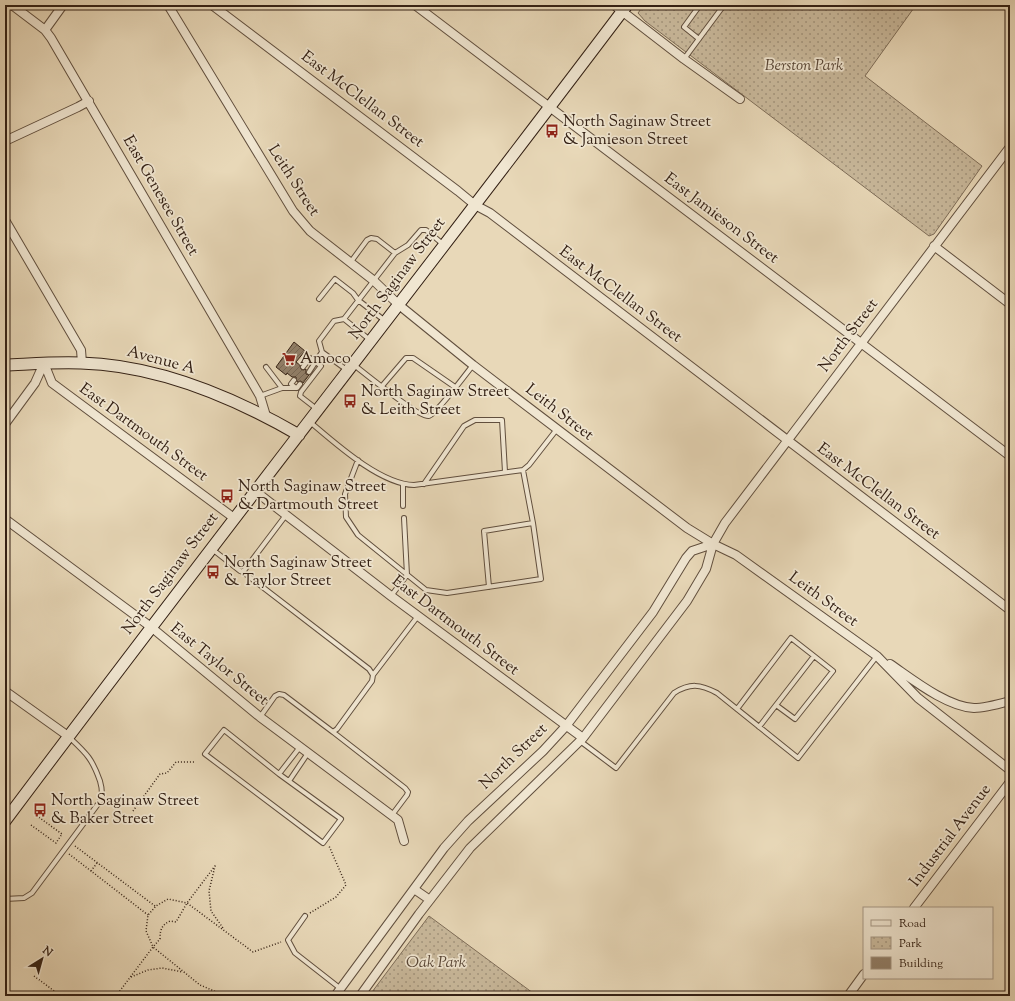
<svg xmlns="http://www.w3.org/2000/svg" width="1015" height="1001" font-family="'Sorts Mill Goudy',serif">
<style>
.park{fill:url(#park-dots);stroke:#7e6d58}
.building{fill:url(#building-hatch);stroke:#342115}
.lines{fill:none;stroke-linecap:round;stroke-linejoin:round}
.lane-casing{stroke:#614f3e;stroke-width:6}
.street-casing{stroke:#614f3e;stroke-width:10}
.secondary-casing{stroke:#342115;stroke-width:13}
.path{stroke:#342115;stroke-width:1.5;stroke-dasharray:1 2;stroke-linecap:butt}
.lane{stroke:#f0e6d1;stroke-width:4}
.street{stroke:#f0e6d1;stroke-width:8}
.secondary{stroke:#f0e6d1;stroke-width:11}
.labels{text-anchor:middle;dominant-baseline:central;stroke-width:3.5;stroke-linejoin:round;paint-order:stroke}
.park-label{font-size:16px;font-style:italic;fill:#594737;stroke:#f0e6d1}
.street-label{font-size:16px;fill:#342115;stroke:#f0e6d1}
.poi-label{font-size:16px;fill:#342115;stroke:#f0e6d1;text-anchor:start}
</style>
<defs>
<pattern id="park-dots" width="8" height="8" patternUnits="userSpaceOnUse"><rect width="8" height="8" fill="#c9b99c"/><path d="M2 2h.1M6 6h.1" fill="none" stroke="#a4967e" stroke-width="1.8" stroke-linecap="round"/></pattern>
<pattern id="building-hatch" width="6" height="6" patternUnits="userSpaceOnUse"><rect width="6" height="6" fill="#92806a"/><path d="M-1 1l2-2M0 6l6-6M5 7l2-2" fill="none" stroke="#786856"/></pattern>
</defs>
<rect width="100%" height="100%" fill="#e8d8b8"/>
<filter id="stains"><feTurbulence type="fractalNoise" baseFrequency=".005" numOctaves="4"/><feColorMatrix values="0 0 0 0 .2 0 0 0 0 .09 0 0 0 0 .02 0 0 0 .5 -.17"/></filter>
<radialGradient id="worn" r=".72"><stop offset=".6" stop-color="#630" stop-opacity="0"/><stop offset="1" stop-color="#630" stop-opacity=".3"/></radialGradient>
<!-- park -->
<path class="park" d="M 644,5 L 916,5 L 865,76 L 982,166 L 934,234 L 929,236 L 645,21 L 638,13 Z
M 429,916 L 537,996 L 369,996 Z"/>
<!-- building -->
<path class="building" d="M 294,342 L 305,351 L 296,362 L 300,365 L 301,369 L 303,370 L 306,369 L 306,374 L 309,375 L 303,383 L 301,381 L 297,382 L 296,377 L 292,377 L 287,373 L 286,375 L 276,367 Z"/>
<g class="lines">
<!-- lane casing -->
<g class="lane-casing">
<path id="lane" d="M 699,39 L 684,27 L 700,5
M 684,59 L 724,5
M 350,263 L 367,240 L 371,238 L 377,239 L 395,253
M 319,299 L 335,279 L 353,293 L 358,300 L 384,320
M 370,340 L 344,319 L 395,253 L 408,245 L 421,230 L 426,230 L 444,245
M 322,352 L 319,341 L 334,321 L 344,319
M 354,365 C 363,372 422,420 429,416 C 437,413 466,374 473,365
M 266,367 L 282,388
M 303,367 L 310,358 L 321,366 L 301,392 L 300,396 L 318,410
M 309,372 L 322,352 L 347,370
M 294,380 L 291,384 L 296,388
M 382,386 L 406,358 L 413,358 L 455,387
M 260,396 L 282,388 L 297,388 L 300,384
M 310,422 C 336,444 380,484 414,485 L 523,470 L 529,465 L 557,429
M 358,460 L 345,494 L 346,517 L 358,535 L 426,590 L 447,593 L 541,579 L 533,523 L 523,470
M 424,484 L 464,426 L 475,420 L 502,420 L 505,472
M 403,485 L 403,506
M 212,549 L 240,571 L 243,572 L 369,669 L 373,675 L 372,681 L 337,729 L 333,732 L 405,788 L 408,792 L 407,795 L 392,815
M 243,572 L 286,515
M 489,587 L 484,531 L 533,523
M 391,596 L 407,575 L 404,518
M 373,675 L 418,616
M 776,705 L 795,719 L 833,671 L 814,656
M 737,709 L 791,638 L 814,656 L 759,727
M 260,717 L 275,696 L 279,694 L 284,695 L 333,732
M 224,730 L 279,774 L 341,819 L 323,843 L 205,754 Z
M 580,741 L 616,768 L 674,693 C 690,683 700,684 717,693 L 798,758 L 877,656
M 279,774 L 300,747
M 289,781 L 308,753
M 5,899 L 24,898 L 32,893 L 101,800 C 103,793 102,788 100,781 C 92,758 86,753 69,737
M 305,916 L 288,940 L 295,953 L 341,989"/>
</g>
<!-- street casing -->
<g class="street-casing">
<path id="street" d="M 12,5 L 45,30 L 51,38 L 260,396 L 266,416
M 168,5 L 293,211 L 310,231 L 373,280 L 399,305 L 473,365 L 687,528 L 713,544 L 736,555 L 877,656 L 918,698 L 1010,770
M 212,5 L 458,191 L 475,205 L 490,213 L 1010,610
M 415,5 L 1010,456
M 614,5 L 684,59 L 740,99
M 45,30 L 63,5
M 5,141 L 78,107 L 89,101
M 5,220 L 81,350 L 82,363
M 934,246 L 1010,304
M 44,363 L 52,383 L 234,518
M 5,424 L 35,383 L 44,363
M 255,491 L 391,596 L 583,738
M 5,519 L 151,627 L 260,717 L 398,820 L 404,841
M 890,664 C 912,679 947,707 974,708 C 985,708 999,704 1010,701
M 5,691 L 68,736
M 414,889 L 430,900
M 914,908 L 1010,782
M 335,996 L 444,848 L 468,821 L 543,751 L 566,726 L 653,612 L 686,558 L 692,551 L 713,544
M 360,996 L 419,914 L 470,848 L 583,738 L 687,601 L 706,569 L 713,544 L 725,523 L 1010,147
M 848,996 L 864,974"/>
</g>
<!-- secondary casing -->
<g class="secondary-casing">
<path id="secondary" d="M 5,365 C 30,364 56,362 81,363 C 157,365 235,398 299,435
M 5,821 C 210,547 421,278 627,5"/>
</g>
<!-- path -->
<path class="path" d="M 133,811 L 160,774 L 167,773 L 176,762 L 195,762
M 31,825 L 56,843 L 62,834 L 37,816
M 75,846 L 155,906
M 69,854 L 148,915
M 91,871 L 97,863
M 310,913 L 336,897 L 346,885 L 329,846
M 34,976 L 61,996
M 131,977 L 148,970 L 162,968 L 183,972
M 73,996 L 74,994
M 116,996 L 153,947 L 160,939 C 160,929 162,925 170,921 L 176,922 L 187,903 L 215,866 L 209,891 L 211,911 L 223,928
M 226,996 L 200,985 L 153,947 L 146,931 L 148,915 L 156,906 L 168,899 L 187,903 L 253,952 L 281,942"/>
<!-- lane -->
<use href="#lane" class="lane"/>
<!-- street -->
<use href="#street" class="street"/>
<!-- secondary -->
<use href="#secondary" class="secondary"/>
</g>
<!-- icons -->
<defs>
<g id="bus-bare" transform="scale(1.08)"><path d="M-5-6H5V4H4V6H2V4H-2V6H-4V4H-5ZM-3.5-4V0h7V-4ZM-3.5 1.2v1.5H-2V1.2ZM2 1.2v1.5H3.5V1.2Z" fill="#8f2418" stroke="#f0e6d1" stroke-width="2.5" paint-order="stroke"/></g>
<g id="supermarket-bare" transform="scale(1.08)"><path d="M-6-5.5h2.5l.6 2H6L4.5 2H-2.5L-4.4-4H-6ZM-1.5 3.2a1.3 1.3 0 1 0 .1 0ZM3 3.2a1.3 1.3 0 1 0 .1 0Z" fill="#8f2418" stroke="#f0e6d1" stroke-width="2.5" paint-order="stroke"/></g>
</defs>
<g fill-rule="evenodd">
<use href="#bus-bare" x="552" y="131"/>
<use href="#supermarket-bare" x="289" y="359"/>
<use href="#bus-bare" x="350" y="401"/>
<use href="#bus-bare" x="227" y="496"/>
<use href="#bus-bare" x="213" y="572"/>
<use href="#bus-bare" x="40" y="810"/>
</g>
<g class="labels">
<!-- park labels -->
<g class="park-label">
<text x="804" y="66">Berston Park</text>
<text x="436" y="963">Oak Park</text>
</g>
<!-- street labels -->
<g class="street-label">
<text transform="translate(362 100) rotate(37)">East McClellan Street</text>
<text transform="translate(293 181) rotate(57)">Leith Street</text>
<text transform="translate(160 196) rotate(60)">East Genesee Street</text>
<text transform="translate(721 219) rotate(37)">East Jamieson Street</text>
<text transform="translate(398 279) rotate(-53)">North Saginaw Street</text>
<text transform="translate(620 295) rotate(37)">East McClellan Street</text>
<text transform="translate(849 336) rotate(-53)">North Street</text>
<text transform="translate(161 361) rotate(15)">Avenue A</text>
<text transform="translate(559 413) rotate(38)">Leith Street</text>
<text transform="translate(143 433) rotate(36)">East Dartmouth Street</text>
<text transform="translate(878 492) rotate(37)">East McClellan Street</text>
<text transform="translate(171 574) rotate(-53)">North Saginaw Street</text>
<text transform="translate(823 600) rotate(36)">Leith Street</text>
<text transform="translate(455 626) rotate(37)">East Dartmouth Street</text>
<text transform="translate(219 665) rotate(39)">East Taylor Street</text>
<text transform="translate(514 757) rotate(-44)">North Street</text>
<text transform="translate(951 836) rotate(-53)">Industrial Avenue</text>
</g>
<!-- poi labels -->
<g class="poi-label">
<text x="563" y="122">North Saginaw Street<tspan x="563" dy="18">&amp; Jamieson Street</tspan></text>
<text x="300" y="359">Amoco</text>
<text x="361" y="392">North Saginaw Street<tspan x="361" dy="18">&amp; Leith Street</tspan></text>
<text x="238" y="487">North Saginaw Street<tspan x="238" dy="18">&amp; Dartmouth Street</tspan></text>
<text x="224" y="563">North Saginaw Street<tspan x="224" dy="18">&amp; Taylor Street</tspan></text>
<text x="51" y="801">North Saginaw Street<tspan x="51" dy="18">&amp; Baker Street</tspan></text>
</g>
</g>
<!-- margin -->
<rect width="1015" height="1001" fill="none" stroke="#e8d8b8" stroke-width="20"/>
<rect x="6" y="6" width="1003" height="989" fill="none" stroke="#342115" stroke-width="2"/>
<rect x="10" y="10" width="995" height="981" fill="none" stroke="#342115"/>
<!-- legend -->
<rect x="863" y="907" width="130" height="72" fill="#f0e6d1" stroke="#a59786"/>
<rect x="871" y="920" width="20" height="6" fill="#f0e6d1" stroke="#a59786"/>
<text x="899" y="927" font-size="12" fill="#342115">Road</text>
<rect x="871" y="937" width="20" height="12" fill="url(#park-dots)" stroke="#a59786"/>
<text x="899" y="947" font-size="12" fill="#342115">Park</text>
<rect x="871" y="957" width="20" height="12" fill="#92806a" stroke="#a59786"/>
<text x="899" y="967" font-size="12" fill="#342115">Building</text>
<!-- north arrow -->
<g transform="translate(42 959) rotate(37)" stroke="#f0e6d1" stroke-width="3" paint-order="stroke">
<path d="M0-3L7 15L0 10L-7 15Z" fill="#342115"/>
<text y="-6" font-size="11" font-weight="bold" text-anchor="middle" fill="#342115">N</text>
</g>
<rect width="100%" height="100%" filter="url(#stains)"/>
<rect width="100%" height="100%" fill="url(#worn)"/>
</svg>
